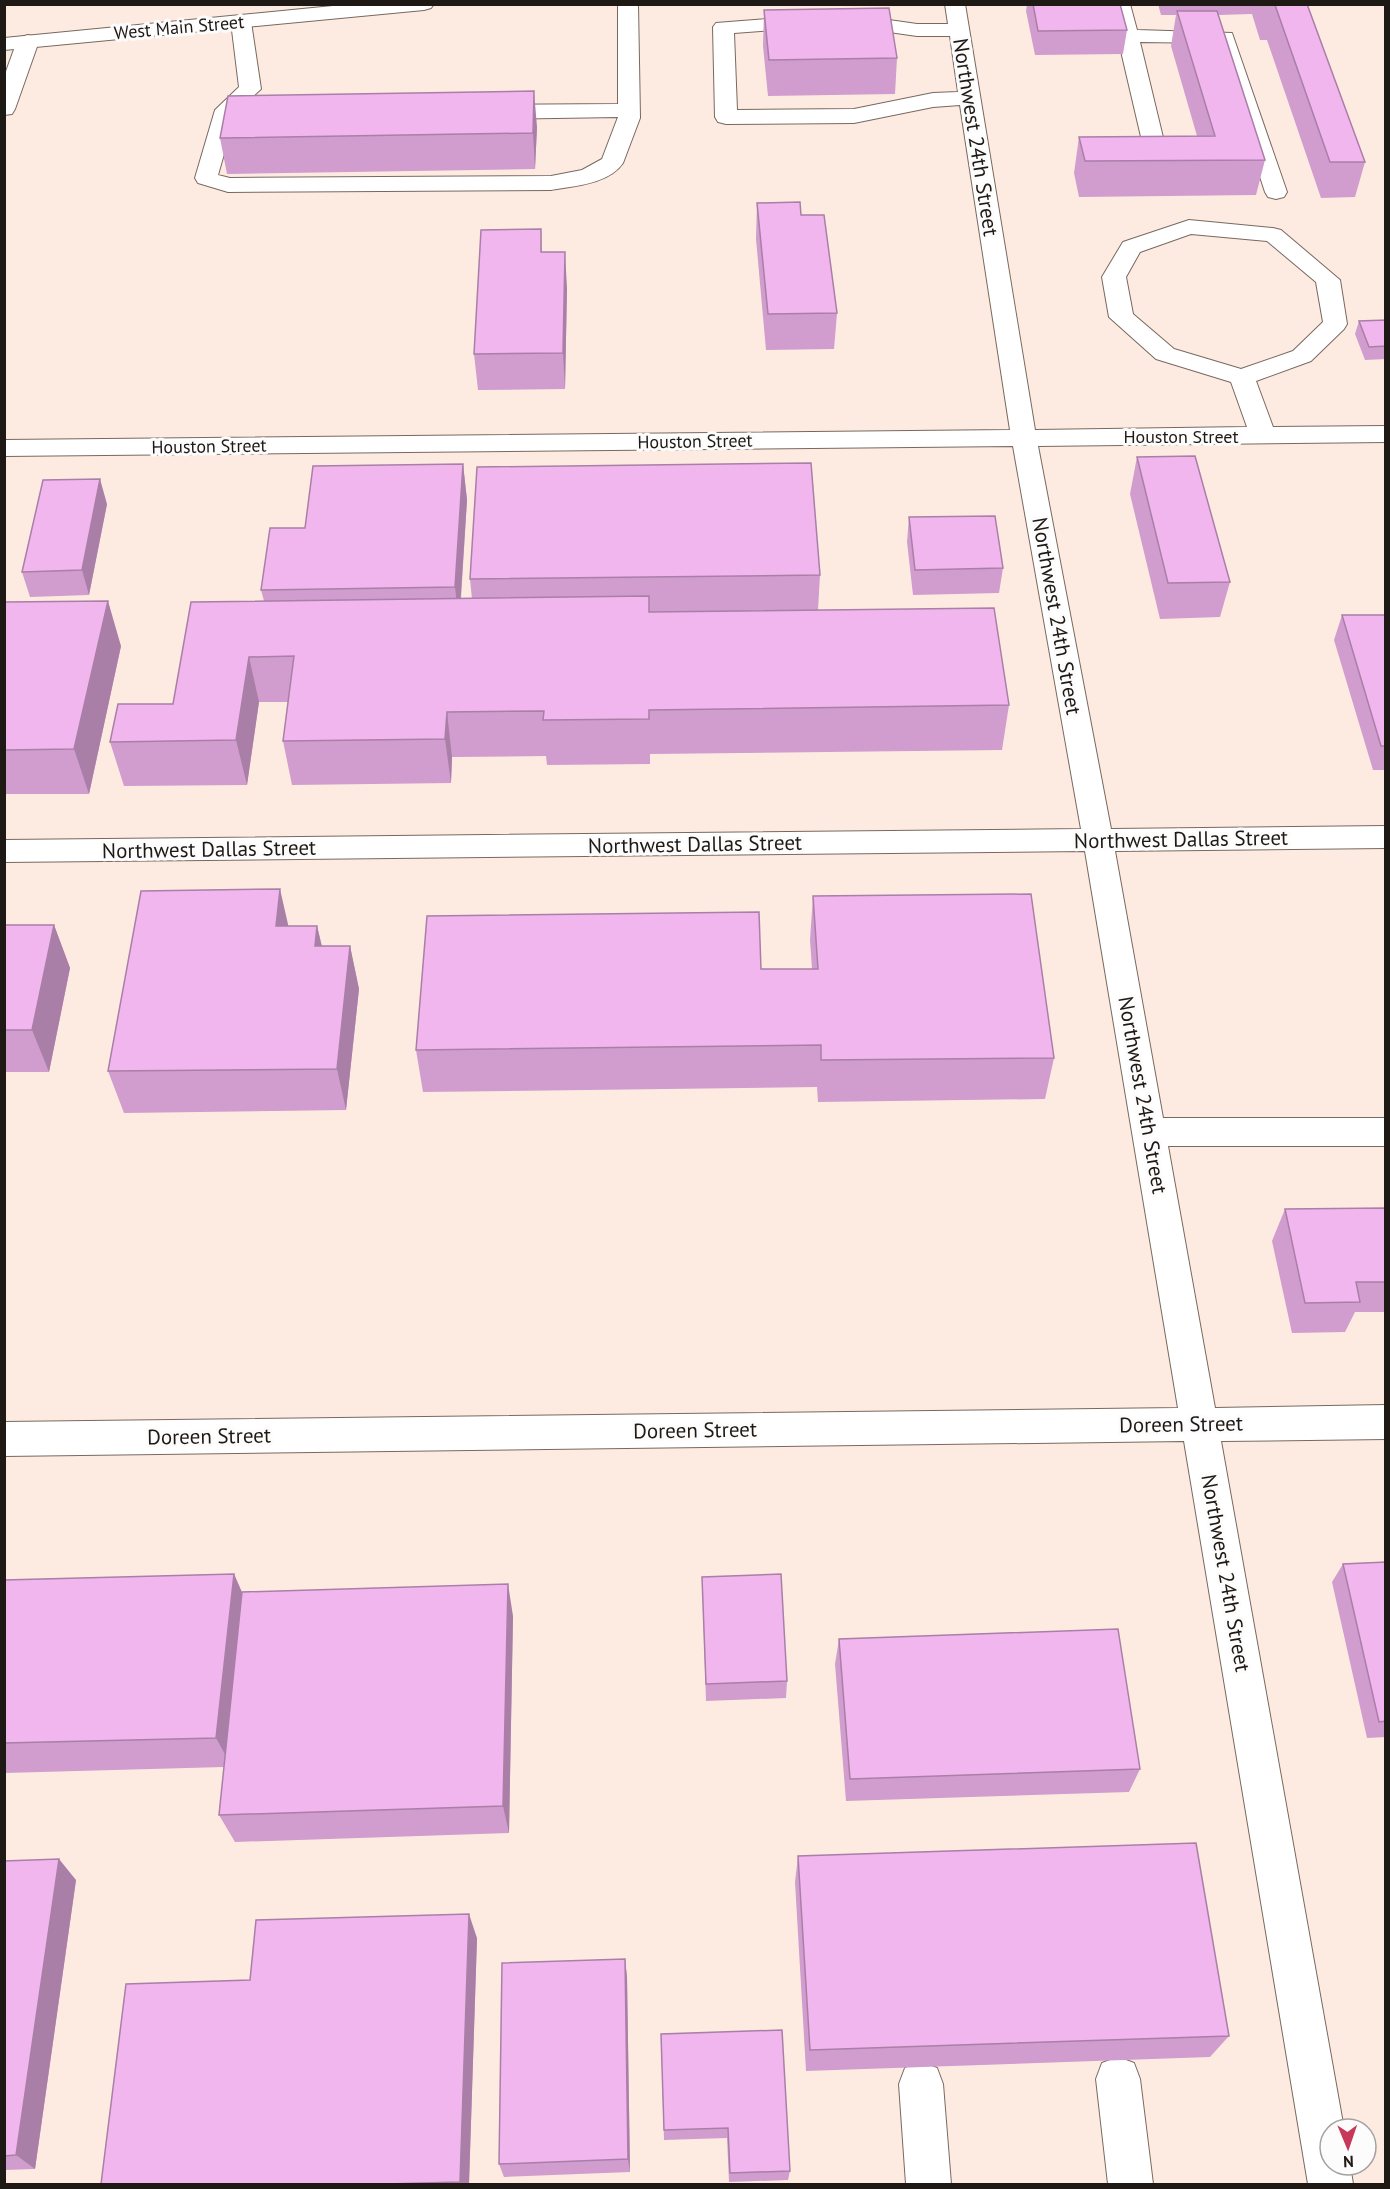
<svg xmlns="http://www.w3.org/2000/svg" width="1390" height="2189" font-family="'PT Sans',sans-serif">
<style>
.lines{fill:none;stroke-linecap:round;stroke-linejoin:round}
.minor-casing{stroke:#786960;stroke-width:2}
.major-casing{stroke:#786960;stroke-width:2}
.minor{fill:#fff;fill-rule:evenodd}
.major{fill:#fff;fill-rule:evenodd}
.wall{fill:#d09dce}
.shaded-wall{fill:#a97fa7}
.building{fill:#f2b6ef;stroke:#a97fa7;stroke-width:1.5}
.labels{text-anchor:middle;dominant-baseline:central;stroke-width:6;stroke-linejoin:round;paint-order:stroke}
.far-street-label{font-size:18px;fill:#1f1916;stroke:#fcfcfc}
.street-label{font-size:21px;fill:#1f1916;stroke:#fcfcfc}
</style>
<rect width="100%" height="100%" fill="#fdebe1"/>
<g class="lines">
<!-- minor casing -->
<g class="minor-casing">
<path id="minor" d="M 618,4 L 638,4 L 640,118 L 623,163 C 609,184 574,186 551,190 L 228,192 L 198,183 L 195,178 L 215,110 L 239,87 L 231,22 L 234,18 L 241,16 L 248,18 L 251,22 L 261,89 L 236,112 L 218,175 L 230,178 L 551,176 L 582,170 L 602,159 L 618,117 L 490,119 L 482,117 L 479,112 L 482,107 L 490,105 L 618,104 Z
M 945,4 L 965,4 L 1035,430 L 1247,427 L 1231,382 L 1156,359 L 1109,317 L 1102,277 L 1123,242 L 1189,220 L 1273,228 L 1281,230 L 1340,280 L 1347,324 L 1344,329 L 1311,361 L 1256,381 L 1273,427 L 1386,426 L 1386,442 L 1038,446 L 1111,829 L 1386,826 L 1386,848 L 1115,851 L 1163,1118 L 1386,1118 L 1386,1146 L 1168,1146 L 1215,1408 L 1386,1405 L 1386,1439 L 1221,1441 L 1344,2129 L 1330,2129 L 1330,2165 L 1350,2165 L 1353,2184 L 1308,2184 L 1184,1441 L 4,1456 L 4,1422 L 1178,1408 L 1085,851 L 4,862 L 4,840 L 1081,829 L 1013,446 L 4,456 L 4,440 L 1010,430 L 960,105 L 933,107 L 854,123 L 726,124 L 718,122 L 715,117 L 713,27 L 716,23 L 840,13 L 917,24 L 948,24 ZM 840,25 L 917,36 L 950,36 L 958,92 L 933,93 L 854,109 L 737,110 L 734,33 ZM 1191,234 L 1267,241 L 1316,282 L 1323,322 L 1293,351 L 1241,369 L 1174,349 L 1133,314 L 1126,277 L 1140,252 Z
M 1110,4 L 1130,4 L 1137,30 L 1232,33 L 1287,192 L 1284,197 L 1276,199 L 1268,197 L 1265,192 L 1216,43 L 1140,42 L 1167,154 L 1164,159 L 1156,161 L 1148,159 L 1145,154 Z
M 28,35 L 35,37 L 39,41 L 15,109 L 12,114 L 4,115 L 4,77 L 17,41 L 21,37 Z
M 1118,2057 L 1134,2063 L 1140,2079 L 1153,2184 L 1108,2184 L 1096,2079 L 1102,2063 Z
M 921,2062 L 937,2068 L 943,2084 L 951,2184 L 906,2184 L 899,2084 L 905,2068 Z"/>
</g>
<!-- major casing -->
<g class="major-casing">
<path id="major" d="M 353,4 L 434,4 L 431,8 L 424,10 L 4,50 L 4,38 Z"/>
</g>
<!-- minor -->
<use href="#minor" class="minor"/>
<!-- major -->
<use href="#major" class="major"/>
</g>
<!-- wall -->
<path class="wall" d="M 1027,4 L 1120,4 L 1127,30 L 1123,54 L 1035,55 L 1026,11 Z
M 1158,4 L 1307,4 L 1365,162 L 1355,197 L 1321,198 L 1267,40 L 1260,40 L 1252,14 L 1218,15 L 1265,160 L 1256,195 L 1079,197 L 1074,173 L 1079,137 L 1197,136 L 1171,46 L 1176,15 L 1161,15 Z
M 764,10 L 897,58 L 895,94 L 768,96 L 763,46 Z
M 537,127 L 535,169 L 227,174 L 220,138 Z
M 757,203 L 801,215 L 837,313 L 834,349 L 766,350 L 756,239 Z
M 541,229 L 542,252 L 567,288 L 565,389 L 478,390 L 474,354 Z
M 1386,320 L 1386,359 L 1365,360 L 1355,334 L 1359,321 Z
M 1137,457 L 1230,582 L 1220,617 L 1160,619 L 1130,494 Z
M 463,464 L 467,500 L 461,599 L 472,599 L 470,579 L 820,575 L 818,610 L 1009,705 L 1002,750 L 650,754 L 650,764 L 547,765 L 546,756 L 452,757 L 451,783 L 292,785 L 283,741 L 288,702 L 259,702 L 247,785 L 124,786 L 110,742 L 173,704 L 264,601 L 261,590 L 305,528 Z
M 107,504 L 89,595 L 30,597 L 22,572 Z
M 909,517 L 1003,568 L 999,593 L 913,595 L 907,542 Z
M 4,602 L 121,646 L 89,794 L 4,794 Z
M 1342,615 L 1386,615 L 1386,770 L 1373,770 L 1334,640 Z
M 813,896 L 1054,1058 L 1045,1099 L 818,1102 L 817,1087 L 423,1092 L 416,1050 L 761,969 L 812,969 L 810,940 Z
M 4,925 L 54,925 L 70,968 L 49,1072 L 4,1072 Z
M 289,926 L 317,926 L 322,946 L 350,946 L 359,989 L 346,1110 L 124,1113 L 108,1071 Z
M 1386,1208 L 1386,1312 L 1355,1312 L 1345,1332 L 1292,1333 L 1272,1241 L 1285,1209 Z
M 1386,1562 L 1386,1737 L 1367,1738 L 1332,1582 L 1343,1564 Z
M 234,1574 L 242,1592 L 513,1616 L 509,1833 L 235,1842 L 219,1815 L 224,1767 L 4,1773 L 4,1580 Z
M 702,1577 L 787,1681 L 786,1698 L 706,1701 Z
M 839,1639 L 1140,1769 L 1129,1792 L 846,1801 L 835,1664 Z
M 798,1856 L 1229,2036 L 1210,2057 L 806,2071 L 795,1882 Z
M 4,1861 L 76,1880 L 35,2169 L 4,2170 Z
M 477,1938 L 469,2184 L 101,2184 L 250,1980 Z
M 625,1959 L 627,1977 L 630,2172 L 504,2177 L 499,2164 Z
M 661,2034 L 790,2171 L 788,2180 L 729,2182 L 727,2138 L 664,2140 Z"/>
<!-- shaded-wall -->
<path class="shaded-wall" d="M 534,91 L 537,127 L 535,169 L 533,133 Z
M 565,252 L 567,288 L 565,389 L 563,353 Z
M 463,464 L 467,500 L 459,623 L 455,587 Z
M 100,479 L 107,504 L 89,595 L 82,570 Z
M 108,601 L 121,646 L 89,794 L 74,749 Z
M 249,657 L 259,702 L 247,785 L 236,740 Z
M 447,712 L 452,757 L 451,783 L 445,739 Z
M 280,889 L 290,933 L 276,926 Z
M 54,925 L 70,968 L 49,1072 L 32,1030 Z
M 317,926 L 327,969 L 315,946 Z
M 350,946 L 359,989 L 346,1110 L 337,1069 Z
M 234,1574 L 248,1607 L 232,1767 L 216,1738 Z
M 508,1584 L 513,1616 L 509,1833 L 503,1806 Z
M 59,1859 L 76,1880 L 35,2169 L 16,2155 Z
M 469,1914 L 477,1938 L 469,2184 L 461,2184 L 460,2182 Z
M 625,1959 L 627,1977 L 630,2172 L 628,2159 Z"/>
<!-- building -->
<path class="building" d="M 1033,4 L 1120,4 L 1127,30 L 1038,31 Z
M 1268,4 L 1307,4 L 1365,162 L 1330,162 L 1275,5 Z
M 889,8 L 897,58 L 769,60 L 764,10 Z
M 1177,11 L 1217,11 L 1265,160 L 1085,161 L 1079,137 L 1215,136 Z
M 534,91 L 533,133 L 220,138 L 228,96 Z
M 800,202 L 801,215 L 824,215 L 837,313 L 768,314 L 757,203 Z
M 541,229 L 541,252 L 565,252 L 563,353 L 474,354 L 481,230 Z
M 1386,320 L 1386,346 L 1369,347 L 1359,321 Z
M 1195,456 L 1230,582 L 1168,583 L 1137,457 Z
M 811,463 L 820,575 L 470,579 L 477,467 Z
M 463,464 L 455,587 L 261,590 L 270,528 L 305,528 L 313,466 Z
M 100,479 L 82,570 L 22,572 L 43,480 Z
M 995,516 L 1003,568 L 915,570 L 909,517 Z
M 649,596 L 649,612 L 994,608 L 1009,705 L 649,710 L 649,719 L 543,720 L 544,711 L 447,712 L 445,739 L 283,741 L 294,656 L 249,657 L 236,740 L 110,742 L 118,704 L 173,704 L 191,602 Z
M 108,601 L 74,749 L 4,750 L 4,602 Z
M 1342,615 L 1386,615 L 1386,746 L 1381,746 Z
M 280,889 L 276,926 L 317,926 L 315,946 L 350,946 L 337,1069 L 108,1071 L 141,891 Z
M 1031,894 L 1054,1058 L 821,1060 L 821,1045 L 416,1050 L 427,916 L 759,912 L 761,969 L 818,969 L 813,896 Z
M 4,925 L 54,925 L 32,1030 L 4,1030 Z
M 1386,1208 L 1386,1282 L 1356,1282 L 1360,1302 L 1305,1303 L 1285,1209 Z
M 1386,1562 L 1386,1721 L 1379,1722 L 1343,1564 Z
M 234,1574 L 216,1738 L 4,1743 L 4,1580 Z
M 781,1574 L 787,1681 L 706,1684 L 702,1577 Z
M 508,1584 L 503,1806 L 219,1815 L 242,1592 Z
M 1118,1629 L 1140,1769 L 850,1779 L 839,1639 Z
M 1196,1843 L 1229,2036 L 810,2050 L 798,1856 Z
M 59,1859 L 16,2155 L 4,2156 L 4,1861 Z
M 469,1914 L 460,2182 L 386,2184 L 101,2184 L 126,1984 L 250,1980 L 256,1920 Z
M 625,1959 L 628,2159 L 499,2164 L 502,1963 Z
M 782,2030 L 790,2171 L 730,2173 L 728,2128 L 664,2130 L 661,2034 Z"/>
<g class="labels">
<!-- far-street labels -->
<g class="far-street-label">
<text transform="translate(179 27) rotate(-5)">West Main Street</text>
<text x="1181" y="436">Houston Street</text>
<text transform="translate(695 441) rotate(-1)">Houston Street</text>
<text transform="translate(209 446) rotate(-1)">Houston Street</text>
</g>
<!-- street labels -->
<g class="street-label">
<text transform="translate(976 137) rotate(81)">Northwest 24th Street</text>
<text transform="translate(1057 616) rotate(80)">Northwest 24th Street</text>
<text transform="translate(1181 839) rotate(-1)">Northwest Dallas Street</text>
<text transform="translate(695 844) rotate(-1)">Northwest Dallas Street</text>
<text transform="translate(209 849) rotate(-1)">Northwest Dallas Street</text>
<text transform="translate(1143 1095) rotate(80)">Northwest 24th Street</text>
<text transform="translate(1181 1424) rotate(-1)">Doreen Street</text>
<text transform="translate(695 1430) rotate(-1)">Doreen Street</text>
<text transform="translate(209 1436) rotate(-1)">Doreen Street</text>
<text transform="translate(1226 1573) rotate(80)">Northwest 24th Street</text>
</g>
</g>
<!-- border -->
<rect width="1390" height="2189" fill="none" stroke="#1f1916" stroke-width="12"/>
<!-- north arrow -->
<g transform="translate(1348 2147) rotate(178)"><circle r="28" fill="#fcfcfc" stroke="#a4a1a0" stroke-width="1.5"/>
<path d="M0-4.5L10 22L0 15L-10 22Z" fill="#c8385b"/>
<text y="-9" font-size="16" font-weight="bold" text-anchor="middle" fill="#1f1916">N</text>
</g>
</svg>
